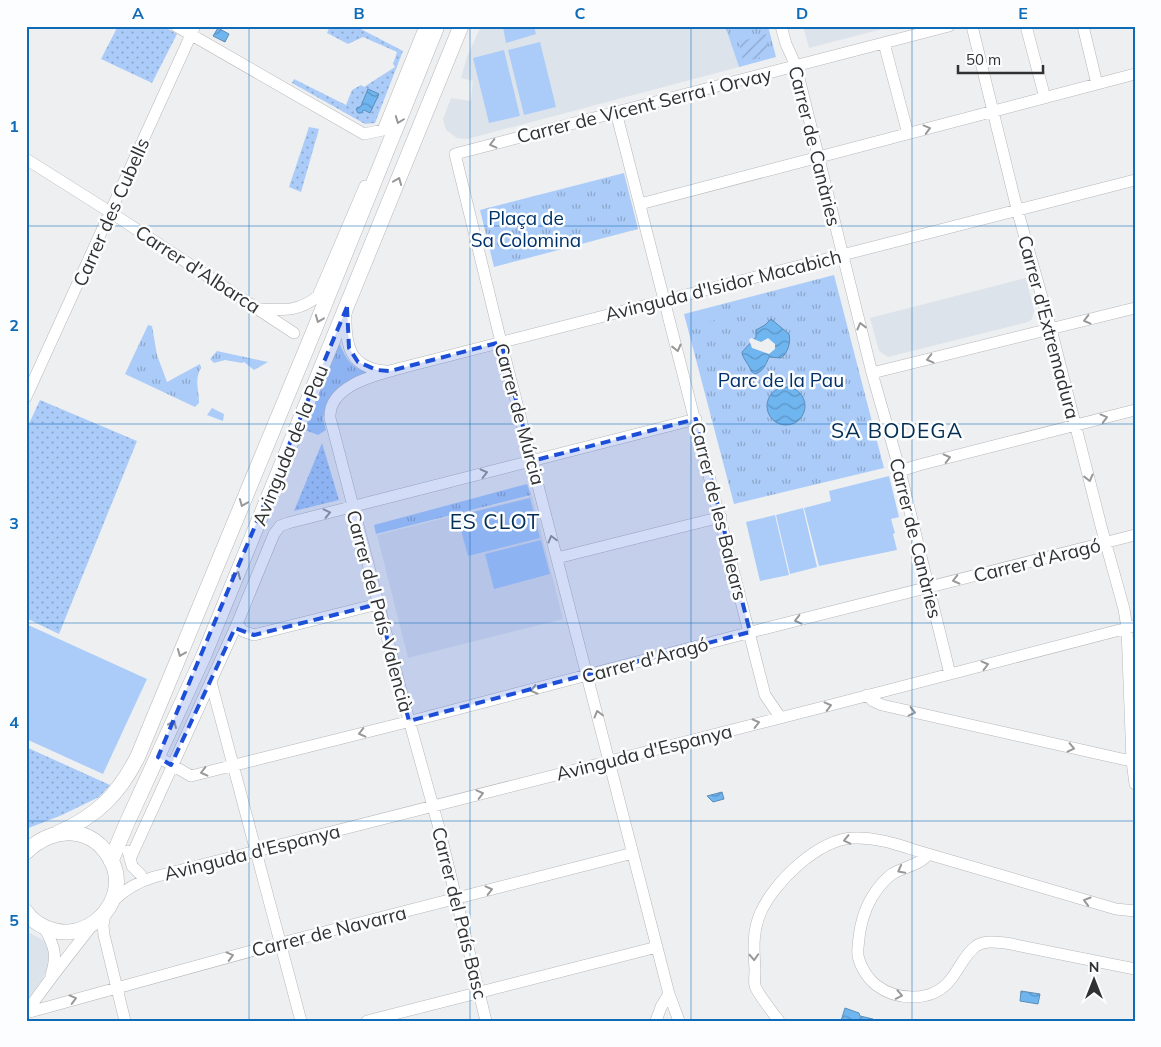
<svg xmlns="http://www.w3.org/2000/svg" width="1161" height="1047" font-family="Mulish,sans-serif">
<style>
.built{fill:#dde3eb}
.grass{fill:url(#grass-dots)}
.park{fill:url(#park-tufts)}
.garden{fill:url(#garden-furrows)}
.pitch{fill:#abccf9}
.water{fill:url(#water-waves);stroke:#5c8db7}
.pier{fill:#eeeff1}
.lines{fill:none;stroke-linecap:round;stroke-linejoin:round}
.minor-casing{stroke:#b6b7b9;stroke-width:12}
.major-casing{stroke:#b6b7b9;stroke-width:16}
.minor{stroke:#fff;stroke-width:11}
.major{stroke:#fff;stroke-width:15}
.oneway{stroke:#989898}
.marked{fill:#1d4ed8;fill-opacity:0.2;stroke:#1d4ed8;stroke-width:4;stroke-dasharray:10 6;stroke-linejoin:round}
.grid{fill:none;stroke:#0f6bb8;stroke-width:1;stroke-opacity:0.55}
.labels{text-anchor:middle;dominant-baseline:central;stroke-width:5;stroke-linejoin:round;paint-order:stroke}
.street-label{font-size:19px;fill:#313132;stroke:#fbfdfe}
.park-label{font-size:19px;fill:#00316b;stroke:#fbfdfe}
.quarter-label{font-size:21px;letter-spacing:1px;fill:#032d52;stroke:#fbfdfe}
.neatline{fill:none;stroke:#0f6bb8;stroke-width:2}
.grid-label{font-size:16px;text-anchor:middle;font-weight:bold;fill:#0f6bb8}
</style>
<defs>
<pattern id="grass-dots" width="8" height="8" patternUnits="userSpaceOnUse" patternTransform="scale(1.25)"><rect width="8" height="8" fill="#abccf9"/><path d="M2 2h.1M6 6h.1" fill="none" stroke="#8ca6ca" stroke-width="1.8" stroke-linecap="round"/></pattern>
<pattern id="park-tufts" width="24" height="20" patternUnits="userSpaceOnUse" patternTransform="scale(1.25)"><rect width="24" height="20" fill="#abccf9"/><path d="M3 7l-1-3M5 7V3M7 7l1-3M15 17l-1-3M17 17v-4M19 17l1-3" fill="none" stroke="#8ca6ca"/></pattern>
<pattern id="garden-furrows" width="10" height="10" patternUnits="userSpaceOnUse" patternTransform="scale(1.25)"><rect width="10" height="10" fill="#abccf9"/><path d="M-1 1l2-2M0 10L10 0M9 11l2-2" fill="none" stroke="#8ca6ca"/></pattern>
<pattern id="water-waves" width="16" height="10" patternUnits="userSpaceOnUse" patternTransform="scale(1.25)"><rect width="16" height="10" fill="#6fb5f0"/><path d="M0 5q4-4 8 0t8 0" fill="none" stroke="#5c94c3"/></pattern>
</defs>
<rect width="100%" height="100%" fill="#eeeff1"/>
<!-- built -->
<path class="built" d="M 481,26 L 725,26 L 739,67 L 467,139 L 457,138 L 446,130 L 443,119 L 451,98 L 471,101 L 473,81 L 461,78 L 467,57 Z
M 803,26 L 894,26 L 809,48 Z
M 1026,278 L 1034,311 L 1032,319 L 1028,322 L 888,357 L 879,351 L 870,318 Z
M 532,496 L 563,619 L 408,658 L 377,535 Z
M 26,931 L 47,942 L 51,958 L 43,979 L 26,1003 Z"/>
<!-- grass -->
<path class="grass" d="M 118,26 L 163,26 L 177,34 L 152,83 L 101,59 Z
M 330,26 L 355,26 L 403,51 L 375,123 L 365,124 L 292,83 L 294,79 L 346,105 L 352,90 L 361,85 L 364,87 L 395,67 L 393,64 L 397,52 L 363,37 L 348,44 L 327,33 Z
M 309,127 L 319,129 L 301,192 L 289,187 Z
M 40,400 L 137,441 L 59,634 L 26,618 L 26,430 Z
M 322,443 L 339,500 L 294,511 Z
M 26,747 L 110,785 L 99,797 L 62,815 L 26,829 Z"/>
<!-- park -->
<path class="park" d="M 725,26 L 768,26 L 776,57 L 739,67 Z
M 624,173 L 638,229 L 494,267 L 480,210 Z
M 834,275 L 884,468 L 734,504 L 684,314 Z
M 148,325 L 152,326 L 157,355 L 167,382 L 200,364 L 201,368 C 194,380 199,390 199,403 L 195,407 L 125,374 Z
M 339,343 C 347,360 350,367 369,373 L 326,406 L 323,419 L 326,430 L 318,435 L 305,430 Z
M 217,351 L 268,362 L 254,370 L 244,362 L 242,363 L 225,360 L 214,363 L 210,359 Z
M 212,408 L 224,414 L 223,421 L 207,415 Z
M 527,484 L 531,495 L 376,534 L 374,525 Z"/>
<!-- garden -->
<path class="garden" d="M 766,34 L 769,55 L 743,62 L 739,42 Z"/>
<!-- pitch -->
<path class="pitch" d="M 507,26 L 534,26 L 536,34 L 506,43 L 503,27 Z
M 540,42 L 556,107 L 524,115 L 508,50 Z
M 504,50 L 520,116 L 489,123 L 473,58 Z
M 741,306 L 742,313 L 707,322 L 705,315 Z
M 889,476 L 899,517 L 891,519 L 895,533 L 893,534 L 897,550 L 819,566 L 804,508 L 831,501 L 829,491 Z
M 530,498 L 540,538 L 468,556 L 457,516 Z
M 803,508 L 817,567 L 790,574 L 776,515 Z
M 775,515 L 789,575 L 760,581 L 746,522 Z
M 541,540 L 550,574 L 494,589 L 485,554 Z
M 26,624 L 147,679 L 103,774 L 26,739 Z"/>
<!-- water -->
<path class="water" d="M 218,28 L 229,34 L 225,42 L 213,36 Z
M 368,89 L 379,94 L 370,113 L 364,110 L 361,113 L 358,113 L 356,109 L 361,106 Z
M 771,319 L 789,334 C 791,342 788,353 781,358 L 769,357 C 766,364 763,372 755,374 L 751,371 C 749,364 742,358 742,352 L 756,337 L 756,330 L 765,325 Z
M767 406a19 19 0 1 1 38 0a19 19 0 1 1-38 0Z
M 722,792 L 724,799 L 713,802 L 707,796 Z
M 1021,991 L 1040,994 L 1038,1004 L 1020,1001 Z
M 845,1008 L 859,1013 L 860,1016 L 873,1019 L 873,1021 L 841,1021 Z"/>
<!-- pier -->
<path class="pier" d="M 751,338 L 761,342 L 768,338 L 775,344 L 775,349 L 769,354 L 755,349 L 752,348 L 749,340 Z"/>
<g class="lines">
<!-- minor casing -->
<g class="minor-casing">
<path id="minor" d="M 176,26 L 364,134 L 383,130 L 425,26
M 781,26 L 786,44 L 796,66 L 872,373 L 900,471 L 950,674
M 972,26 L 1017,209 L 1051,329 L 1101,526 L 1124,609 L 1127,628 L 1132,761 L 1135,784
M 1026,26 L 1045,98
M 1083,26 L 1097,84
M 884,43 L 908,134
M 616,112 L 765,695 L 780,717
M 26,159 L 110,212 L 294,333
M 640,204 L 1135,74
M 260,309 C 283,310 299,312 318,296 L 365,186
M 346,313 C 345,345 349,368 386,371
M 872,373 L 1135,308
M 26,397 L 195,26
M 900,471 L 919,465 L 1135,410
M 557,558 L 721,517
M 237,624 L 243,631 L 254,635 L 378,604
M 211,682 L 301,1021
M 867,695 L 873,701 L 882,705 L 1122,759 L 1135,761
M 158,757 L 191,776 L 427,717 L 755,631 L 1135,535
M 128,851 L 132,866 L 141,875
M 130,859 L 237,624 L 274,534 L 280,526 L 288,523 L 696,419
M 112,902 C 125,889 137,882 154,877 L 835,704 L 1135,626
M 1135,911 L 1116,909 L 928,854 C 921,865 903,867 892,874 C 884,880 877,889 872,897 C 863,912 859,931 858,948 C 856,960 866,977 876,985 C 897,1001 933,1003 951,979 C 959,969 965,954 976,946 C 985,940 996,942 1006,943 L 1135,969
M 105,914 L 103,925 L 104,935 L 125,1021
M 44,927 C 54,946 58,954 51,975
M 26,1013 L 262,948 L 633,853
M 26,1013 C 47,982 70,954 93,924
M 367,1021 L 657,947
M 486,1021 L 439,828 L 404,702 L 334,433 C 333,428 331,423 330,418 C 328,384 380,374 405,367 L 1135,180
M 656,1021 L 661,1007 L 669,994
M 679,1021 L 669,994 L 501,342 L 455,154 L 949,26
M 779,1021 C 773,1013 758,994 755,986 C 754,981 755,975 755,970 C 754,951 752,933 760,914 C 773,883 818,839 854,838 C 879,837 904,847 928,854"/>
</g>
<!-- major casing -->
<g class="major-casing">
<path id="major" d="M 58,833 C 97,816 119,794 138,756 L 313,333 L 437,26
M 26,852 C 53,825 94,825 112,862 C 127,893 102,929 69,932 C 53,933 35,925 26,912
M 111,861 L 126,825 L 204,655 L 461,26"/>
</g>
<!-- minor -->
<use href="#minor" class="minor"/>
<!-- major -->
<use href="#major" class="major"/>
</g>
<!-- one-way arrows -->
<defs><path id="oneway-chevron" d="M-2-3.5L2.5 0L-2 3.5" fill="none" stroke-width="1.6" stroke-linecap="round" stroke-linejoin="round" transform="scale(1.25)"/></defs>
<g class="oneway">
<use href="#oneway-chevron" transform="translate(399 120) rotate(111)"/>
<use href="#oneway-chevron" transform="translate(927 129) rotate(-15)"/>
<use href="#oneway-chevron" transform="translate(493 144) rotate(166)"/>
<use href="#oneway-chevron" transform="translate(398 181) rotate(-68)"/>
<use href="#oneway-chevron" transform="translate(319 319) rotate(112)"/>
<use href="#oneway-chevron" transform="translate(1087 320) rotate(166)"/>
<use href="#oneway-chevron" transform="translate(861 326) rotate(-104)"/>
<use href="#oneway-chevron" transform="translate(677 348) rotate(76)"/>
<use href="#oneway-chevron" transform="translate(930 359) rotate(166)"/>
<use href="#oneway-chevron" transform="translate(1104 418) rotate(-15)"/>
<use href="#oneway-chevron" transform="translate(947 458) rotate(-14)"/>
<use href="#oneway-chevron" transform="translate(484 473) rotate(-14)"/>
<use href="#oneway-chevron" transform="translate(1089 478) rotate(76)"/>
<use href="#oneway-chevron" transform="translate(243 503) rotate(112)"/>
<use href="#oneway-chevron" transform="translate(327 513) rotate(-13)"/>
<use href="#oneway-chevron" transform="translate(552 539) rotate(-105)"/>
<use href="#oneway-chevron" transform="translate(237 575) rotate(-68)"/>
<use href="#oneway-chevron" transform="translate(956 580) rotate(166)"/>
<use href="#oneway-chevron" transform="translate(798 620) rotate(166)"/>
<use href="#oneway-chevron" transform="translate(181 653) rotate(112)"/>
<use href="#oneway-chevron" transform="translate(985 665) rotate(-14)"/>
<use href="#oneway-chevron" transform="translate(534 690) rotate(166)"/>
<use href="#oneway-chevron" transform="translate(828 706) rotate(-14)"/>
<use href="#oneway-chevron" transform="translate(912 712) rotate(13)"/>
<use href="#oneway-chevron" transform="translate(598 714) rotate(-105)"/>
<use href="#oneway-chevron" transform="translate(756 723) rotate(-14)"/>
<use href="#oneway-chevron" transform="translate(173 724) rotate(-66)"/>
<use href="#oneway-chevron" transform="translate(362 733) rotate(166)"/>
<use href="#oneway-chevron" transform="translate(1071 748) rotate(13)"/>
<use href="#oneway-chevron" transform="translate(204 772) rotate(166)"/>
<use href="#oneway-chevron" transform="translate(480 794) rotate(-14)"/>
<use href="#oneway-chevron" transform="translate(847 840) rotate(167)"/>
<use href="#oneway-chevron" transform="translate(901 870) rotate(152)"/>
<use href="#oneway-chevron" transform="translate(489 890) rotate(-14)"/>
<use href="#oneway-chevron" transform="translate(1087 901) rotate(-164)"/>
<use href="#oneway-chevron" transform="translate(230 956) rotate(-15)"/>
<use href="#oneway-chevron" transform="translate(754 957) rotate(87)"/>
<use href="#oneway-chevron" transform="translate(899 995) rotate(11)"/>
<use href="#oneway-chevron" transform="translate(73 999) rotate(-15)"/>
</g>
<!-- marked area -->
<path class="marked" d="M 347,307 L 349,348 L 358,362 L 377,370 L 390,371 L 501,342 L 532,461 L 696,419 L 750,632 L 409,721 L 378,604 L 254,635 L 235,628 L 171,765 L 158,757 Z"/>
<!-- grid -->
<path class="grid" d="M 249,26 L 249,1021M 470,26 L 470,1021M 691,26 L 691,1021M 912,26 L 912,1021M 26,226 L 1135,226M 26,424 L 1135,424M 26,623 L 1135,623M 26,821 L 1135,821"/>
<g class="labels">
<!-- street labels -->
<g class="street-label">
<text transform="translate(644 105) rotate(-14)">Carrer de Vicent Serra i Orvay</text>
<text transform="translate(815 146) rotate(76)">Carrer de Canàries</text>
<text transform="translate(111 212) rotate(-66)">Carrer des Cubells</text>
<text transform="translate(198 269) rotate(33)">Carrer d'Albarca</text>
<text transform="translate(723 285) rotate(-14)">Avinguda d'Isidor Macabich</text>
<text transform="translate(1049 327) rotate(75)">Carrer d'Extremadura</text>
<text transform="translate(520 414) rotate(75)">Carrer de Múrcia</text>
<text transform="translate(290 445) rotate(-68)">Avinguda de la Pau</text>
<text transform="translate(719 511) rotate(76)">Carrer de les Balears</text>
<text transform="translate(916 538) rotate(76)">Carrer de Canàries</text>
<text transform="translate(1037 560) rotate(-14)">Carrer d'Aragó</text>
<text transform="translate(380 611) rotate(75)">Carrer del País Valencià</text>
<text transform="translate(645 660) rotate(-15)">Carrer d'Aragó</text>
<text transform="translate(644 752) rotate(-14)">Avinguda d'Espanya</text>
<text transform="translate(252 852) rotate(-14)">Avinguda d'Espanya</text>
<text transform="translate(460 913) rotate(76)">Carrer del País Basc</text>
<text transform="translate(329 931) rotate(-14)">Carrer de Navarra</text>
</g>
<!-- park labels -->
<g class="park-label">
<text x="526" y="218">Plaça de<tspan x="526" dy="22">Sa Colomina</tspan></text>
<text x="781" y="380">Parc de la Pau</text>
</g>
<!-- quarter labels -->
<g class="quarter-label">
<text x="897" y="430">SA BODEGA</text>
<text x="495" y="521">ES CLOT</text>
</g>
</g>
<!-- border -->
<rect width="1161" height="1047" fill="none" stroke="#fbfdfe" stroke-width="55"/>
<!-- north arrow -->
<g transform="translate(1094 980)" stroke="#fbfdfe" stroke-width="4" paint-order="stroke">
<path d="M0-4L9 19L0 12L-9 19Z" fill="#313132"/>
<text y="-8" font-size="14" font-weight="bold" text-anchor="middle" fill="#313132">N</text>
</g>
<!-- scale -->
<path d="M958 65v8h85v-8" fill="none" stroke="#313132" stroke-width="2.5"/>
<text x="966" y="65" font-size="15" fill="#313132" stroke="#fbfdfe" stroke-width="4" paint-order="stroke">50 m</text>
<rect x="28" y="28" width="1106" height="992" class="neatline"/>
<g class="grid-label">
<text x="138" y="19">A</text>
<text x="359" y="19">B</text>
<text x="580" y="19">C</text>
<text x="802" y="19">D</text>
<text x="1023" y="19">E</text>
<text x="14" y="132">1</text>
<text x="14" y="331">2</text>
<text x="14" y="529">3</text>
<text x="14" y="728">4</text>
<text x="14" y="926">5</text>
</g>
</svg>
